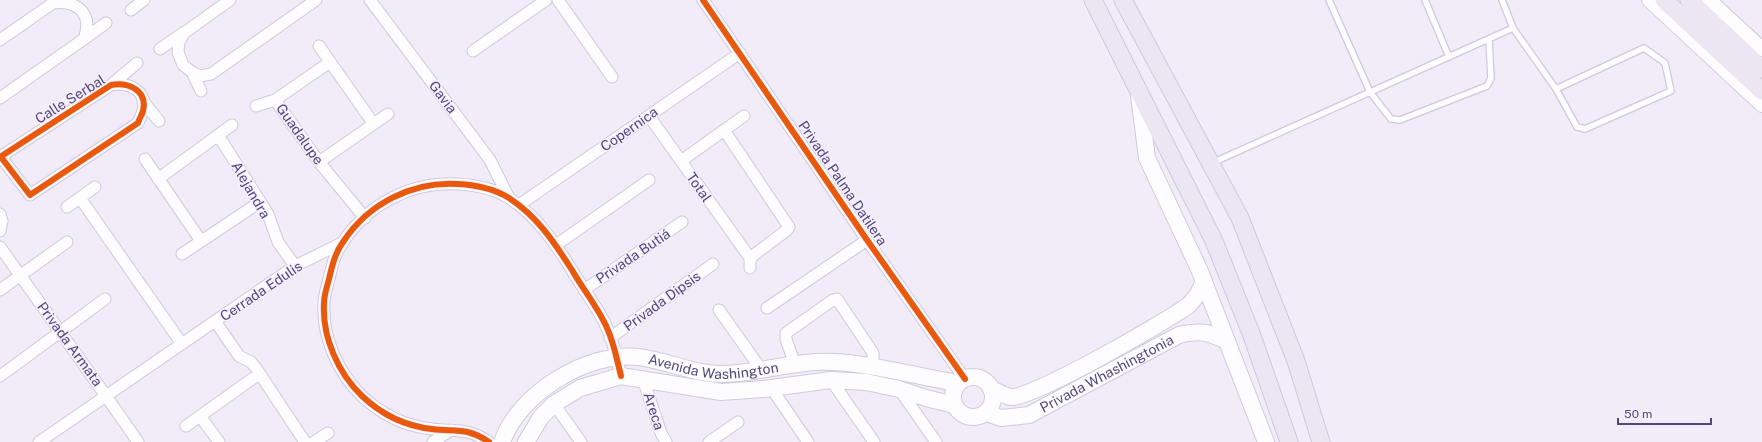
<svg xmlns="http://www.w3.org/2000/svg" width="1762" height="442" font-family="'Public Sans',sans-serif">
<style>
.lines{fill:none;stroke-linecap:round;stroke-linejoin:round}
.service-casing{stroke:#cec9dc;stroke-width:8}
.minor-casing{stroke:#cec9dc;stroke-width:13}
.tertiary-casing{stroke:#cec9dc;stroke-width:16}
.secondary-casing{stroke:#d0cadd;stroke-width:18}
.primary-casing{stroke:#cdc9da;stroke-width:19}
.service{stroke:#fdfcfe;stroke-width:5.5}
.minor{stroke:#fdfcfe;stroke-width:11}
.tertiary{stroke:#fdfcfe;stroke-width:14}
.secondary{stroke:#fdfcfe;stroke-width:16}
.primary{stroke:#ece6f3;stroke-width:17}
.cycleway-casing{stroke:#f6efff;stroke-width:8}
.cycleway{stroke:#e8590c;stroke-width:6}
.labels{text-anchor:middle;dominant-baseline:central;stroke-width:3;stroke-linejoin:round;paint-order:stroke}
.street-label{font-size:14px;fill:#51487b;stroke:#f6efff}
</style>
<rect width="100%" height="100%" fill="#f2ecf9"/>
<g class="lines">
<!-- service casing -->
<g class="service-casing">
<path id="service" d="M 1329,0 L 1370,92 L 1391,119 L 1400,120 L 1487,86 L 1491,78 L 1489,40
M 1425,0 L 1449,57
M 1513,28 L 1556,89
M 1644,48 L 1665,63 L 1671,91 L 1585,129 L 1577,127 L 1556,89 Z
M 1212,163 L 1513,28 L 1502,0"/>
</g>
<!-- minor casing -->
<g class="minor-casing">
<path id="minor" d="M 230,0 L 184,33 L 179,42 L 178,52 L 183,65 L 192,72 L 200,76 L 211,74 L 316,0
M 370,0 L 490,160 L 509,198
M 558,0 L 612,77
M 703,0 L 867,240 L 965,379
M 131,10 L 144,0
M 84,39 L 106,23
M 0,40 L 53,3 C 79,0 93,15 84,39 L 0,98
M 319,46 L 373,123
M 160,49 L 183,33
M 473,51 L 546,0
M 192,72 L 201,91
M 112,84 L 137,63
M 275,100 L 319,162 L 365,218
M 143,101 L 159,121
M 256,106 L 275,100 L 330,62
M 649,116 L 750,258
M 724,130 L 789,227 L 787,230 L 750,258
M 218,135 L 268,214 L 278,242 L 295,266
M 0,157 L 111,85 C 128,82 148,90 143,111 C 142,115 139,119 138,123 L 30,195 L 1,157
M 145,159 L 201,241
M 681,161 L 744,116
M 319,162 L 388,114
M 158,179 L 232,125
M 80,198 L 182,344
M 519,205 L 740,53
M 67,207 L 95,187
M 0,214 L 2,221 L 0,231
M 556,245 L 649,180
M 0,247 L 106,396 L 138,442
M 182,254 L 260,202
M 750,268 L 750,258
M 0,290 L 67,242
M 584,290 L 682,222
M 767,308 L 867,240
M 719,310 L 761,369
M 215,321 L 239,356 L 251,362 L 256,368 L 305,442
M 610,338 L 713,264
M 795,365 L 786,339 L 786,333 L 833,300 L 837,299 L 873,353 L 873,366
M 0,376 L 105,299
M 643,379 L 661,433 L 666,442
M 831,380 L 874,442
M 772,389 L 808,442
M 899,389 L 936,442
M 554,404 L 581,442
M 200,416 L 219,442
M 186,426 L 259,374
M 39,442 L 295,266 L 342,243
M 314,442 L 328,433
M 433,442 L 451,430
M 489,442 C 467,427 456,432 432,429 C 404,426 382,415 362,396 C 338,373 322,337 324,303 C 324,295 327,287 329,279 C 332,266 335,253 343,242 C 368,204 412,181 458,184 C 476,185 493,188 509,198 C 537,216 554,242 572,270 C 582,288 599,309 607,328 C 614,343 617,360 621,376
M 709,442 L 738,422"/>
</g>
<!-- tertiary casing -->
<g class="tertiary-casing">
<path id="tertiary" d="M 1649,0 L 1762,105
M 1709,0 L 1762,49"/>
</g>
<!-- secondary casing -->
<g class="secondary-casing">
<g id="secondary">
<path d="M 1139,95 L 1147,158 L 1199,269 L 1266,442"/>
<circle cx="973" cy="397" r="20"/>
<path d="M 991,389 C 997,391 1005,396 1011,397 C 1030,400 1167,321 1189,305 L 1198,294 L 1204,281"/>
<path id="s1" d="M 986,413 L 1001,418 L 1029,415 L 1179,335 C 1200,330 1208,332 1227,341"/>
<path id="s2" d="M 502,442 C 519,393 588,351 639,357 C 668,361 696,375 725,374 C 755,373 785,364 815,362 C 863,360 911,376 958,383"/>
<path d="M 526,442 L 541,417 L 554,404 L 580,388 L 621,376 L 721,392 L 764,389 L 831,380 L 866,382 L 899,389 L 926,398 L 954,405"/>
</g>
</g>
<!-- primary casing -->
<g class="primary-casing">
<path id="primary" d="M 1093,0 L 1214,241 L 1251,333 L 1289,442
M 1123,0 L 1240,218 L 1296,361 L 1321,442
M 1664,0 L 1762,91
M 1689,0 L 1762,69"/>
</g>
<!-- service -->
<use href="#service" class="service"/>
<!-- minor -->
<use href="#minor" class="minor"/>
<!-- tertiary -->
<use href="#tertiary" class="tertiary"/>
<!-- secondary -->
<use href="#secondary" class="secondary"/>
<!-- primary -->
<use href="#primary" class="primary"/>
<!-- cycleway casing -->
<g class="cycleway-casing">
<path id="cycleway" d="M 703,0 L 867,240 L 965,379
M 0,157 L 111,85 C 128,82 148,90 143,111 C 142,115 139,119 138,123 L 30,195 L 1,157
M 489,442 C 467,427 456,432 432,429 C 404,426 382,415 362,396 C 338,373 322,337 324,303 C 324,295 327,287 329,279 C 332,266 335,253 343,242 C 368,204 412,181 458,184 C 476,185 493,188 509,198 C 537,216 554,242 572,270 C 582,288 599,309 607,328 C 614,343 617,360 621,376"/>
</g>
<!-- cycleway -->
<use href="#cycleway" class="cycleway"/>
</g>
<g class="labels">
<!-- street labels -->
<g class="street-label">
<text transform="translate(443 97) rotate(53)">Gavia</text>
<text transform="translate(70 99) rotate(-32)">Calle Serbal</text>
<text transform="translate(629 129) rotate(-35)">Copernica</text>
<text transform="translate(300 134) rotate(55)">Guadalupe</text>
<text transform="translate(843 183) rotate(56)">Privada Palma Datilera</text>
<text transform="translate(699 187) rotate(55)">Total</text>
<text transform="translate(251 190) rotate(60)">Alejandra</text>
<text transform="translate(633 256) rotate(-34)">Privada Butiá</text>
<text transform="translate(261 291) rotate(-34)">Cerrada Edulis</text>
<text transform="translate(662 301) rotate(-36)">Privada Dipsis</text>
<text transform="translate(70 344) rotate(54)">Privada Armata</text>
<text stroke="none"><textPath href="#s2" startOffset="247">Avenida Washington</textPath></text>
<text stroke="none"><textPath href="#s1" startOffset="132">Privada Whashingtonia</textPath></text>
<text transform="translate(654 411) rotate(72)">Areca</text>
</g>
</g>
<!-- scale -->
<path d="M1618 418v6h93v-6" fill="none" stroke="#51487b" stroke-width="2"/>
<text x="1624" y="418" font-size="12" fill="#51487b" stroke="#f6efff" stroke-width="3" paint-order="stroke">50 m</text>
</svg>
